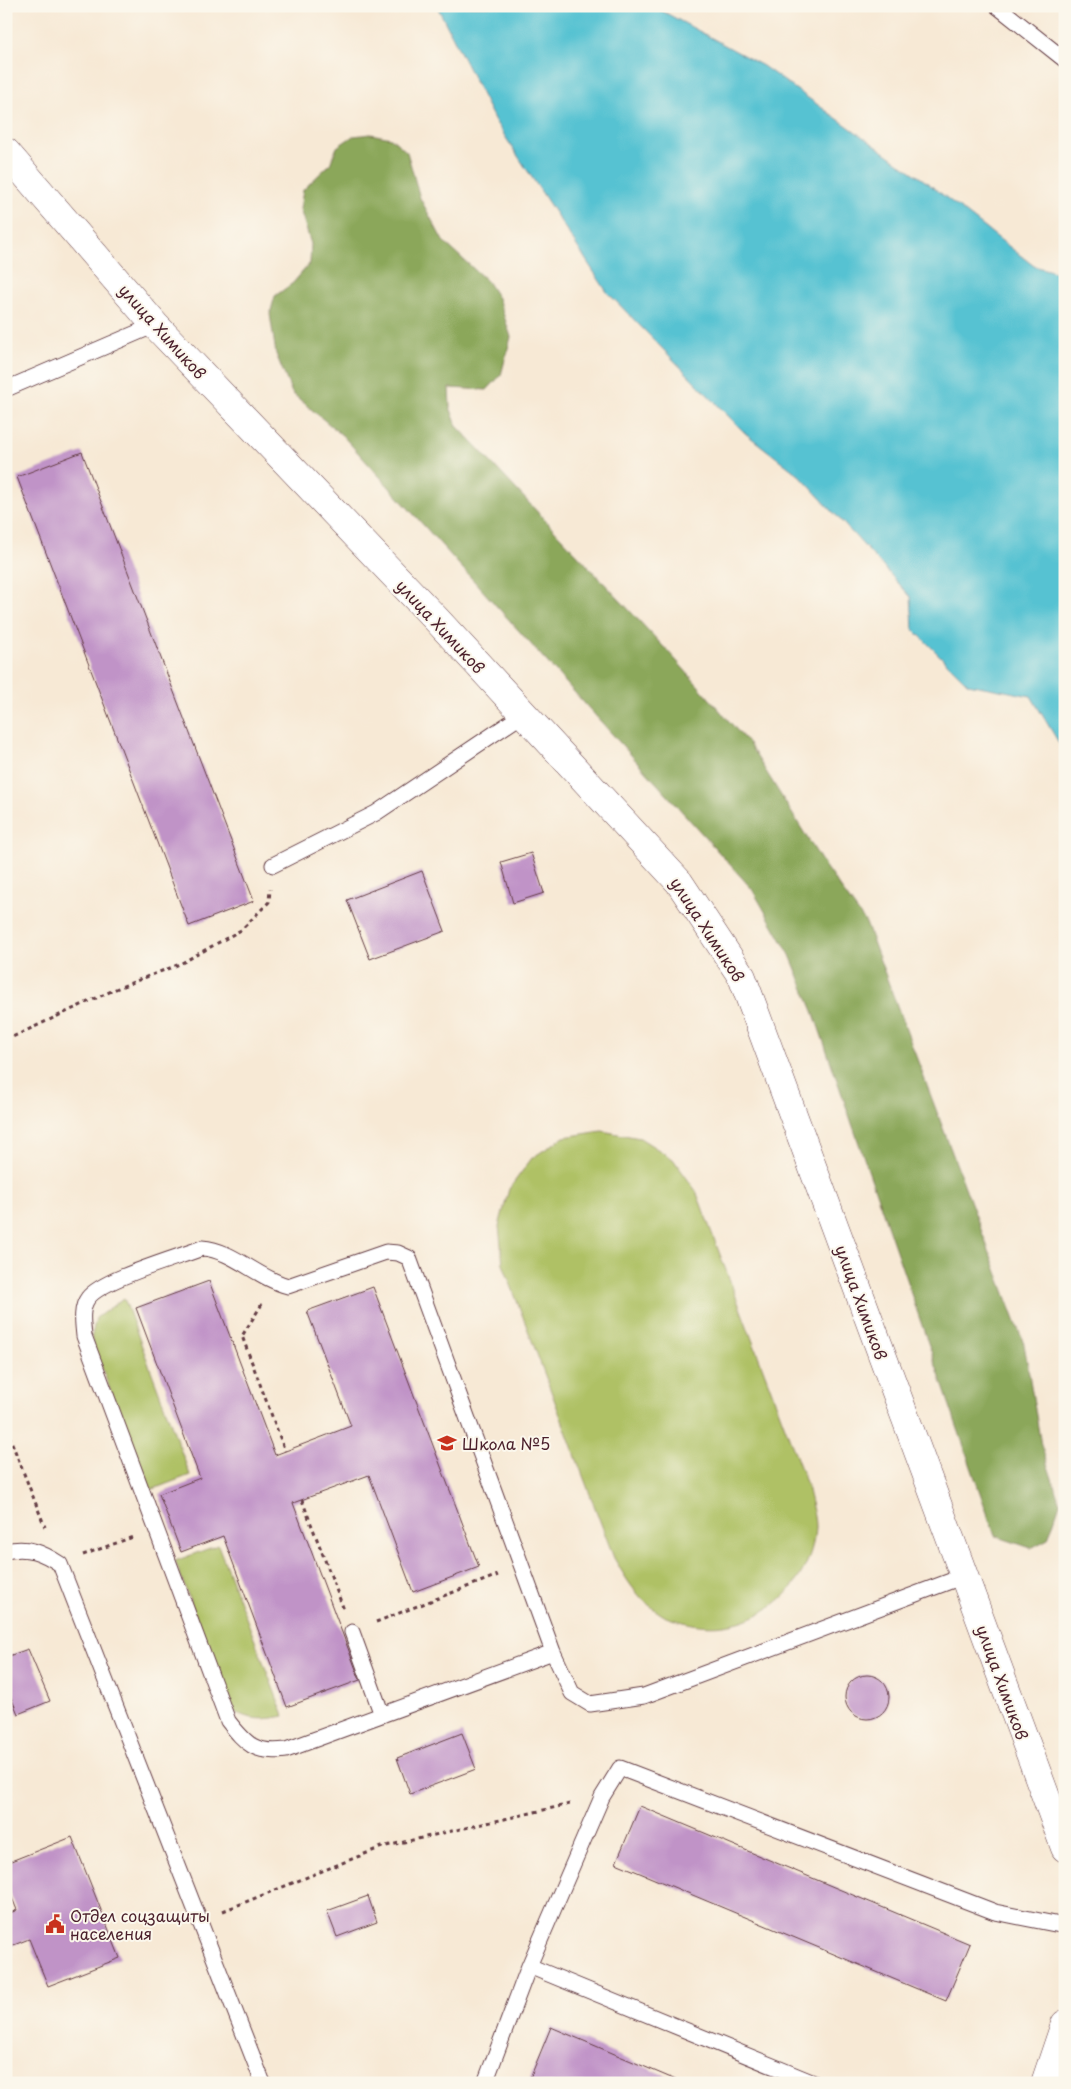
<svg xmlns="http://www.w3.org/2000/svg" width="1071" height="2089" font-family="'Playpen Sans',sans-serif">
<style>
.green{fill:#afc165;stroke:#7c7048}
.forest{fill:#8ba75a;stroke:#6a6342}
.water{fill:#57c2d2;stroke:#50707e}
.building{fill:#c093c7}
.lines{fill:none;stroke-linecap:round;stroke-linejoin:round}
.lane-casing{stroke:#643d44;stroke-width:17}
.street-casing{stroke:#643d44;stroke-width:29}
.path{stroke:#643d44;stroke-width:3;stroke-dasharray:4 4;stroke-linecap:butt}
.lane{stroke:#fff;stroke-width:15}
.street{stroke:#fff;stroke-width:28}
.labels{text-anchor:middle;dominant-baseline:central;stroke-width:4;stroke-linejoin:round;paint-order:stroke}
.street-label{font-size:16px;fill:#4a1f2b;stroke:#fbf7ec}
.poi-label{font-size:16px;fill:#4a1f2b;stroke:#fbf7ec;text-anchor:start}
</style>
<rect width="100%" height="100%" fill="#fbf7ec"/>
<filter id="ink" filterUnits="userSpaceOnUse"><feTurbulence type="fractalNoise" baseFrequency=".02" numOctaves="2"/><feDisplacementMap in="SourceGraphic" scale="10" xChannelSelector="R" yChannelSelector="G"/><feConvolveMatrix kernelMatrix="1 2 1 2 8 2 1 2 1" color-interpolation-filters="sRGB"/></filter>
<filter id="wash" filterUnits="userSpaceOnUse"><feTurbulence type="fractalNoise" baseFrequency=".0096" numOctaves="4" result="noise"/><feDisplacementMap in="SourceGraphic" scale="20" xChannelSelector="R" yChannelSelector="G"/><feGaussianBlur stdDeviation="1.12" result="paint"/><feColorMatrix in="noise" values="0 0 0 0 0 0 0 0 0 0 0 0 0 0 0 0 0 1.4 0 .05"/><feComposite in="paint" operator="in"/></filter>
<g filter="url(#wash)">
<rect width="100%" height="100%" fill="#f7e9d5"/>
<!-- green -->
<path class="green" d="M 602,1131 L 640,1138 L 673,1159 L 696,1191 L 807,1485 C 809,1498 815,1514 815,1527 C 812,1591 750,1638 688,1623 C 681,1621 673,1620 666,1617 C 639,1601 629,1584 614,1558 L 503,1264 L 499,1226 L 509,1189 L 532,1158 L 564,1137 Z
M 124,1298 L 190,1475 L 148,1491 L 91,1339 L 96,1318 Z
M 218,1545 L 284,1716 C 264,1720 248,1721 231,1709 L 175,1561 Z"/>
<!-- forest -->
<path class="forest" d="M 371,134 L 391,138 L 407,152 L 420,198 L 443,241 L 487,281 L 498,298 L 511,337 L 501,375 L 487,390 L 449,388 L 450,407 L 457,426 L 675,659 L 749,744 L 826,868 L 866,923 L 1024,1344 L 1041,1445 L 1060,1503 L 1048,1539 L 1031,1548 L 995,1536 L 813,1011 L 790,955 L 752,889 L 343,436 L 292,393 L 276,354 L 270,314 L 275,296 L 293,283 L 310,263 L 311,244 L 300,209 L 303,190 L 330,164 L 337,147 L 353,136 Z"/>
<!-- water -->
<path class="water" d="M 437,6 L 653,6 L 763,66 L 925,181 L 1034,266 L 1065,275 L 1065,753 L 1031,696 L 968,684 L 913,629 L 911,597 L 800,476 L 745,433 L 607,292 L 495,121 Z"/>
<g id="blocks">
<!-- building -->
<path class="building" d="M 82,452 L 254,901 L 189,926 L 17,477 Z
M 531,853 L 544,893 L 513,903 L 501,862 Z
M 422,871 L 445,931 L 370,959 L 347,900 Z
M 209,1281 L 275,1455 L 351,1426 L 307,1311 L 373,1287 L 479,1567 L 413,1592 L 369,1475 L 293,1503 L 360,1680 L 287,1707 L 223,1536 L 181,1552 L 159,1494 L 200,1478 L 136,1308 Z
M 28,1649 L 50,1701 L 18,1714 L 6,1685 L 6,1657 Z
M845 1697a22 22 0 1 1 44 0a22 22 0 1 1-44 0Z
M 462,1733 L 476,1769 L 410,1794 L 397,1758 Z
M 640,1806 L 970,1944 L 946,2001 L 616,1863 Z
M 72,1837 L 120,1958 L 48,1986 L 29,1939 L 6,1948 L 6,1915 L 17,1910 L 6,1883 L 6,1863 Z
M 368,1896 L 377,1922 L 337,1937 L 327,1911 Z
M 551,2027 L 683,2083 L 528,2083 Z"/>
</g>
</g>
<g filter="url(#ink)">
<use href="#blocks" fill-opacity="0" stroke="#643d44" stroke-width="1"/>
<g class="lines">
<!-- lane casing -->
<g class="lane-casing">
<path id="lane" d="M 997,6 L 1065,60
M 6,389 L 155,325
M 273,865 L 376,813 L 522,715
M 6,1551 C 27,1546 42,1552 60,1564 L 263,2083
M 352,1632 L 382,1715
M 553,1652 L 286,1750 C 255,1754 246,1744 228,1721 L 84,1336 C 83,1325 80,1308 88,1298 C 102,1279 177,1258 202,1248 C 233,1250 257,1278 288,1286 L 386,1252 L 398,1253 L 409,1258 L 553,1652 L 572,1693 L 590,1704 L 644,1696 L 964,1576
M 529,1966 L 814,2083
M 485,2083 L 529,1966 L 602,1797 L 620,1768 L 995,1912 L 1065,1926"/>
</g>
<!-- street casing -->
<g class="street-casing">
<path id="street" d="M 6,152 L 155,325 L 437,620 L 679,882 L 742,977 L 1065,1848
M 1045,2083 L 1065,2024"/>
</g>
<!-- path -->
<path class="path" d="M 6,1040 L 118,988 L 180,964 L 241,930 L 269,902 L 270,889
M 262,1304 L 242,1336 L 285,1451
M 6,1428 L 45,1527
M 302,1500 L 344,1610
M 83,1555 L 133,1537
M 376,1622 L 498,1575
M 223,1911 L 382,1847 L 570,1804"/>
<!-- lane -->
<use href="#lane" class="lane"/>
<!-- street -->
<use href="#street" class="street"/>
</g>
</g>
<!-- icons -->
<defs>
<g id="school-bare" transform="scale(1.5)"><path d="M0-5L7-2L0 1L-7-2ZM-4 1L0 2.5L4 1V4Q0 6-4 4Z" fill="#c8321e" stroke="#fbf7ec" stroke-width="2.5" paint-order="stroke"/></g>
<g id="civic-bare" transform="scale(1.5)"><path d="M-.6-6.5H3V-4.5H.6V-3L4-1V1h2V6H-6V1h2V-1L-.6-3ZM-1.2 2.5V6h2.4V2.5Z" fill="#c8321e" stroke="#fbf7ec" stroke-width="2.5" paint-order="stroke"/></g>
</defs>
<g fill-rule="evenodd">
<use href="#school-bare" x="447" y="1443"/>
<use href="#civic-bare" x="55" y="1924"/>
</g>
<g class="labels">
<!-- street labels -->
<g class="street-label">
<text transform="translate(163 331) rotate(48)">улица Химиков</text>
<text transform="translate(441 626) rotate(47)">улица Химиков</text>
<text transform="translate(708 929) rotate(57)">улица Химиков</text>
<text transform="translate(862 1302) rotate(70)">улица Химиков</text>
<text transform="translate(1003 1682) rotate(70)">улица Химиков</text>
</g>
<!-- poi labels -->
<g class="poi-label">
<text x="462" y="1443">Школа №5</text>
<text x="70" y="1915">Отдел соцзащиты<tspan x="70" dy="18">населения</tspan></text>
</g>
</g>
<!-- margin -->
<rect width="1071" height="2089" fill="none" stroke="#fbf7ec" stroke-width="25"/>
</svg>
